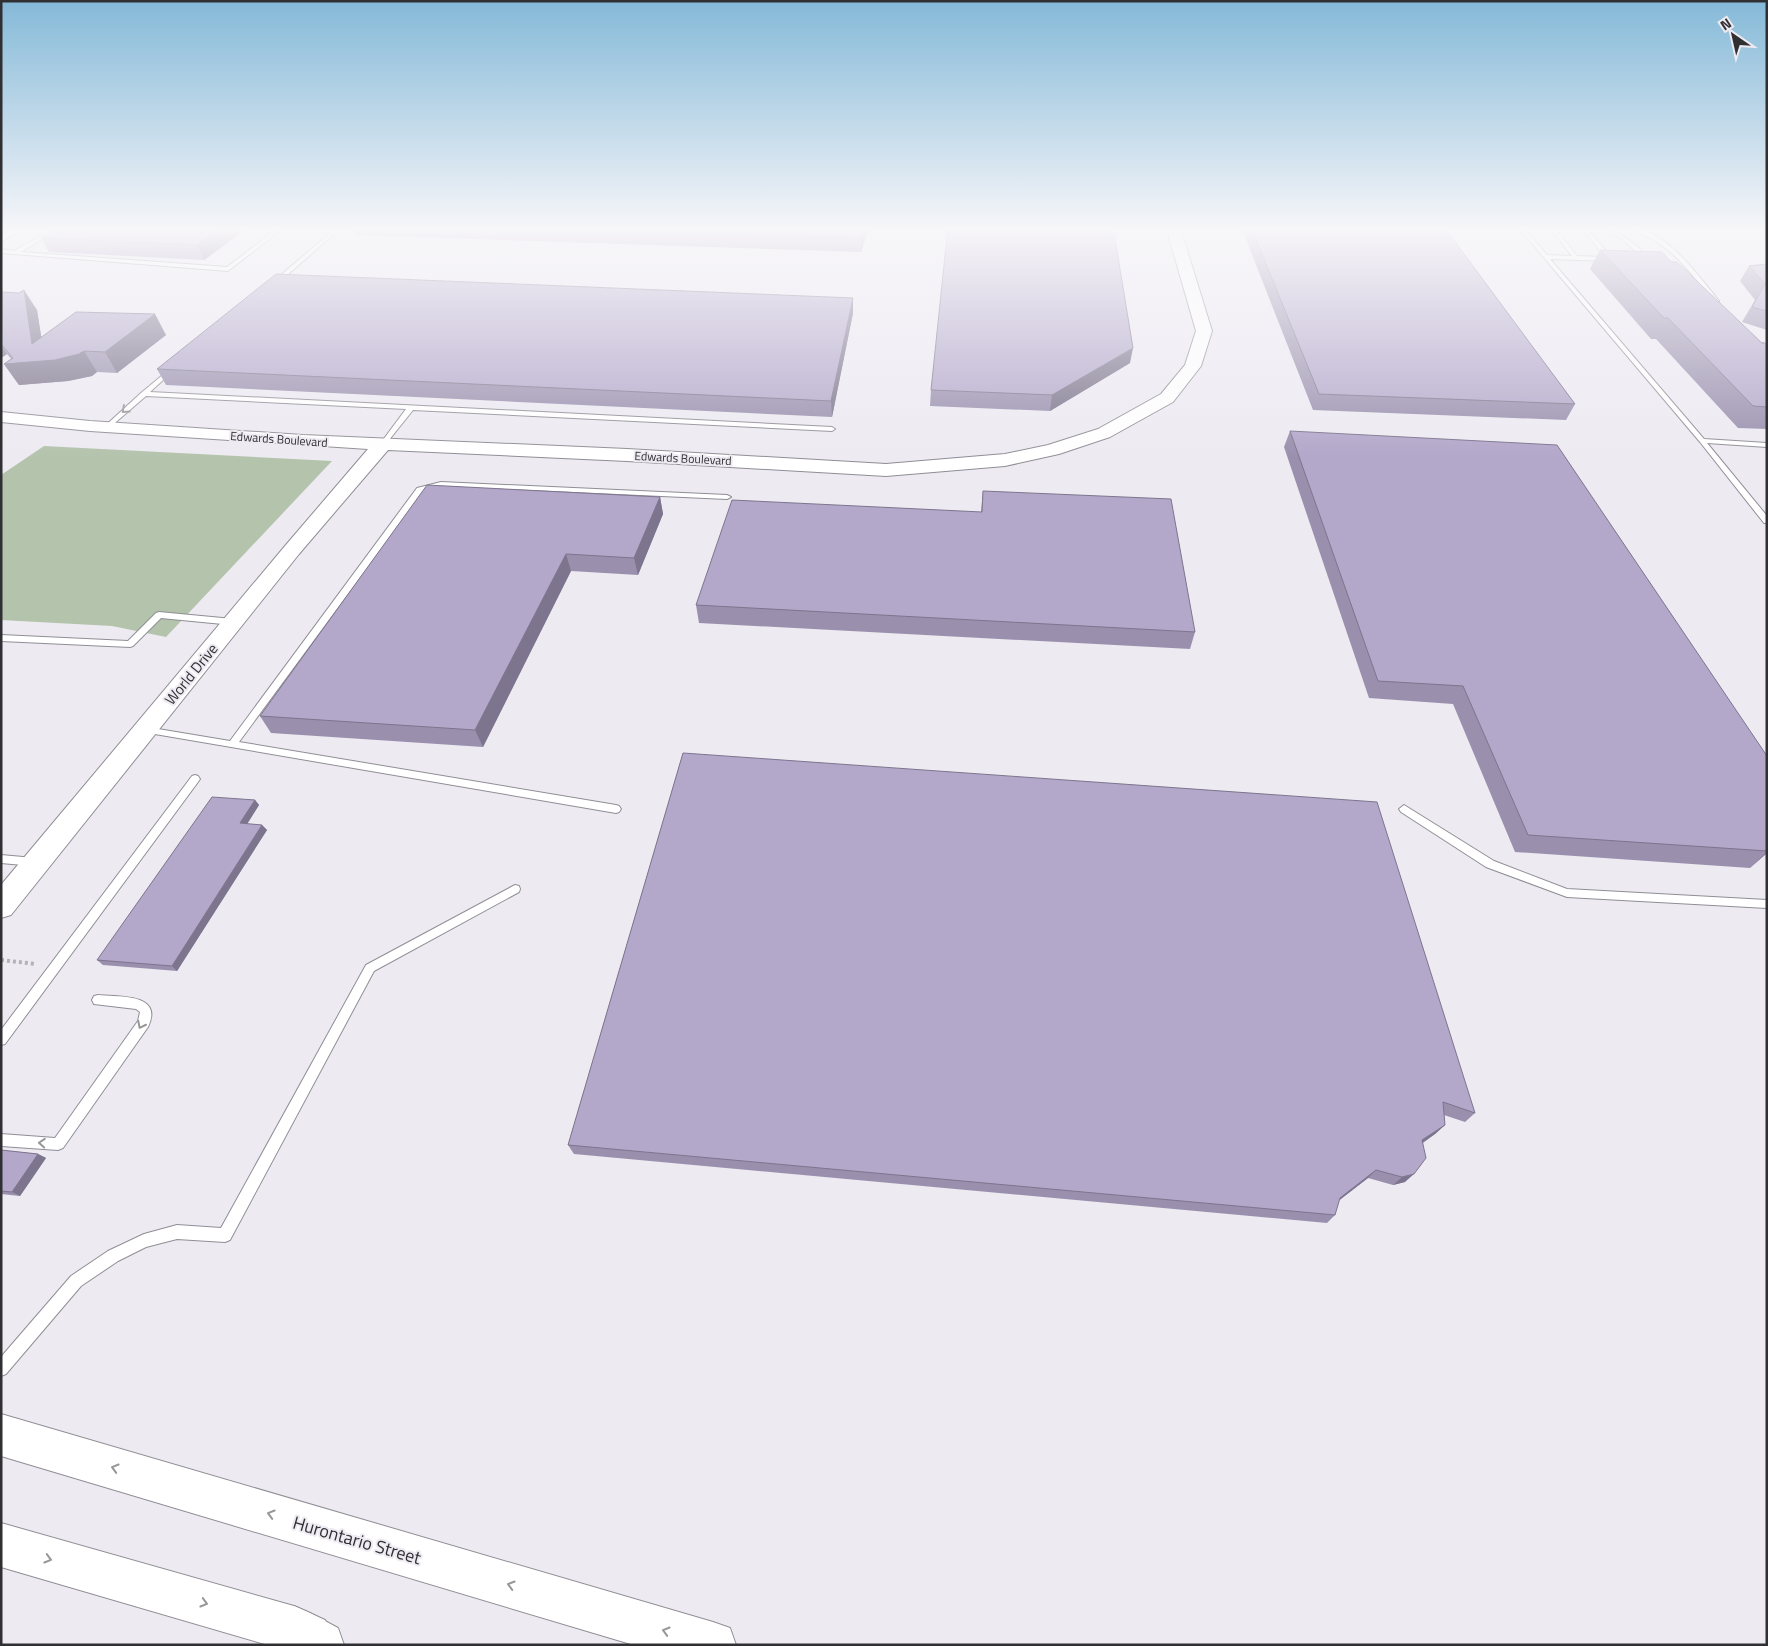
<svg xmlns="http://www.w3.org/2000/svg" width="1768" height="1646" font-family="'Titillium Web',sans-serif">
<style>
.green{fill:#b4c3ac}
.lines{fill:none;stroke-linecap:round;stroke-linejoin:round}
.lane-casing{stroke:#908e95;stroke-width:2}
.street-casing{stroke:#908e95;stroke-width:2}
.secondary-casing{stroke:#908e95;stroke-width:2}
.primary-casing{stroke:#908e95;stroke-width:2}
.highway-casing{stroke:#908e95;stroke-width:2}
.path{stroke:#b4b2b8;stroke-width:4;stroke-dasharray:3 3;stroke-linecap:butt}
.lane{fill:#fff;fill-rule:evenodd}
.street{fill:#fff;fill-rule:evenodd}
.secondary{fill:#fff;fill-rule:evenodd}
.primary{fill:#fff;fill-rule:evenodd}
.highway{fill:#fff;fill-rule:evenodd}
.wall{fill:#9a90ae}
.shaded-wall{fill:#7d758d}
.building{fill:#b3a7ca;stroke:#7d758d}
.oneway{stroke:#989798}
.labels{text-anchor:middle;dominant-baseline:central;stroke-width:4;stroke-linejoin:round;paint-order:stroke}
.far-street-label{font-size:12px;fill:#302f32;stroke:#edeaf2}
.street-label{font-size:15px;fill:#302f32;stroke:#edeaf2}
.near-street-label{font-size:18px;fill:#302f32;stroke:#edeaf2}
</style>
<rect width="100%" height="100%" fill="#edeaf2"/>
<!-- green -->
<path class="green" d="M 44,446 L 332,461 L 166,637 L 112,626 L 1,620 L 1,475 Z"/>
<g class="lines">
<!-- lane casing -->
<g class="lane-casing">
<path id="lane" d="M 56,227 L 62,227 L 21,252 L 227,267 L 280,227 L 285,227 L 228,271 L 1,253 L 1,249 L 14,251 Z
M 337,227 L 342,227 L 278,283 L 274,283 L 274,281 Z
M 1518,227 L 1523,227 L 1547,255 L 1572,256 L 1549,227 L 1554,227 L 1577,256 L 1605,257 L 1581,227 L 1586,227 L 1612,258 L 1613,259 L 1610,261 L 1550,259 L 1704,439 L 1767,443 L 1767,447 L 1707,443 L 1767,516 L 1767,523 L 1764,523 L 1700,442 Z
M 1590,227 C 1616,227 1634,242 1651,260 L 1646,261 L 1621,238 Z
M 1627,227 C 1664,227 1697,274 1719,301 L 1719,303 L 1715,303 C 1697,281 1680,256 1655,241 C 1646,235 1635,232 1627,227 Z
M 171,368 L 173,369 L 173,371 L 150,392 L 832,427 L 835,429 L 832,431 L 413,410 L 385,445 L 383,446 L 380,444 L 406,409 L 146,396 L 109,428 L 105,428 L 105,426 L 141,393 Z
M 441,482 L 727,495 L 731,497 L 727,499 L 441,486 L 423,492 L 239,742 L 616,805 L 619,806 L 621,809 L 619,812 L 616,813 L 143,732 L 141,730 L 143,728 L 146,727 L 230,741 L 417,488 Z
M 159,612 L 233,619 L 237,622 L 233,625 L 161,618 L 133,646 L 130,647 L 1,641 L 1,635 L 128,641 L 156,613 Z
M 195,775 L 198,776 L 200,779 L 198,782 L 5,1044 L 1,1045 L 1,1030 L 192,776 Z
M 1404,805 L 1494,861 L 1567,889 L 1767,900 L 1767,908 L 1567,897 L 1486,867 L 1401,812 L 1399,809 Z
M 1,855 L 34,858 L 38,859 L 39,862 L 38,865 L 34,866 L 1,863 Z
M 515,885 L 519,886 L 520,889 L 519,892 L 374,971 L 230,1240 L 225,1242 L 177,1239 L 146,1247 L 118,1261 L 81,1286 L 6,1374 L 1,1376 L 1,1357 L 71,1276 L 108,1251 L 144,1234 L 177,1225 L 221,1228 L 366,965 Z
M 98,995 C 119,997 164,993 148,1027 L 63,1148 L 58,1150 L 1,1146 L 1,1134 L 55,1138 L 138,1021 L 140,1012 L 136,1009 L 94,1004 L 92,1000 L 94,996 Z"/>
</g>
<!-- street casing -->
<g class="street-casing">
<path id="street" d="M 15,227 L 27,227 L 1,242 L 1,235 Z"/>
</g>
<!-- secondary casing -->
<g class="secondary-casing">
<path id="secondary" d="M 1166,227 L 1180,227 L 1212,331 L 1201,366 L 1173,402 L 1110,437 L 1059,454 L 1005,466 L 886,476 L 627,461 L 388,450 L 299,554 L 11,915 L 1,918 L 1,885 L 285,546 L 368,449 L 90,431 L 1,422 L 1,412 L 90,421 L 303,435 L 627,449 L 886,464 L 1005,454 L 1048,445 L 1098,429 L 1161,394 L 1185,365 L 1196,331 Z"/>
</g>
<!-- primary casing -->
<g class="primary-casing">
<path id="primary" d="M 1,1414 L 713,1622 L 730,1628 L 736,1645 L 634,1645 L 1,1456 Z
M 1,1523 L 294,1606 L 325,1620 L 332,1636 L 329,1645 L 268,1645 L 1,1567 Z"/>
</g>
<!-- highway casing -->
<g class="highway-casing">
<path id="highway" d="M 294,1606 L 310,1613 L 338,1628 L 344,1645 L 277,1645 L 271,1629 L 278,1613 Z"/>
</g>
<!-- path -->
<path class="path" d="M 1,960 L 36,964"/>
<!-- lane -->
<use href="#lane" class="lane"/>
<!-- street -->
<use href="#street" class="street"/>
<!-- secondary -->
<use href="#secondary" class="secondary"/>
<!-- primary -->
<use href="#primary" class="primary"/>
<!-- highway -->
<use href="#highway" class="highway"/>
</g>
<!-- wall -->
<path class="wall" d="M 249,227 L 204,260 L 49,252 L 41,238 Z
M 352,227 L 869,227 L 861,252 L 355,235 Z
M 1243,227 L 1444,227 L 1575,404 L 1566,420 L 1313,410 L 1242,229 Z
M 1600,250 L 1671,262 L 1762,343 L 1763,342 L 1767,345 L 1767,429 L 1738,428 L 1656,339 L 1651,339 L 1590,269 Z
M 1767,264 L 1767,330 L 1742,322 L 1755,300 L 1740,281 L 1749,266 Z
M 1,292 L 37,310 L 41,337 L 166,335 L 117,373 L 97,372 L 92,376 L 68,381 L 19,385 L 4,364 L 11,359 L 7,354 L 1,358 Z
M 853,313 L 832,417 L 166,385 L 157,369 Z
M 1130,363 L 1050,411 L 930,406 L 931,390 Z
M 1290,431 L 1767,756 L 1767,853 L 1750,868 L 1515,852 L 1453,704 L 1369,698 L 1284,447 Z
M 983,491 L 1195,632 L 1190,649 L 699,623 L 696,605 L 981,512 Z
M 660,497 L 663,514 L 638,575 L 571,571 L 483,747 L 271,733 L 260,716 Z
M 683,753 L 1475,1113 L 1465,1122 L 1444,1115 L 1445,1125 L 1435,1134 L 1423,1143 L 1405,1182 L 1393,1185 L 1368,1178 L 1339,1200 L 1335,1215 L 1327,1223 L 574,1154 L 568,1145 Z
M 255,800 L 259,805 L 247,824 L 262,825 L 267,830 L 177,971 L 103,965 L 97,960 Z
M 1,1150 L 38,1154 L 46,1158 L 20,1196 L 1,1194 Z"/>
<!-- shaded-wall -->
<path class="shaded-wall" d="M 223,227 L 249,227 L 204,260 L 197,245 Z
M 864,227 L 869,227 L 861,252 L 861,237 Z
M 24,290 L 37,310 L 45,360 L 84,351 L 97,372 L 92,376 L 68,381 L 19,385 L 4,364 L 32,344 Z
M 853,298 L 853,313 L 832,417 L 831,401 Z
M 155,314 L 166,335 L 117,373 L 105,352 Z
M 1,346 L 7,354 L 1,358 Z
M 1133,348 L 1130,363 L 1050,411 L 1052,395 Z
M 660,497 L 663,514 L 638,575 L 634,558 Z
M 566,554 L 571,571 L 483,747 L 475,730 Z
M 255,800 L 259,805 L 244,829 L 240,823 Z
M 262,825 L 267,830 L 177,971 L 172,966 Z
M 1767,852 L 1767,853 L 1750,868 Z
M 1445,1125 L 1435,1134 L 1413,1149 L 1422,1140 Z
M 38,1154 L 46,1158 L 20,1196 L 12,1192 Z
M 1376,1170 L 1368,1178 L 1332,1206 L 1340,1198 Z
M 1414,1174 L 1405,1182 L 1393,1185 L 1402,1177 Z"/>
<!-- building -->
<path class="building" d="M 59,227 L 223,227 L 197,245 L 41,238 Z
M 550,227 L 864,227 L 861,237 Z
M 948,227 L 1113,227 L 1133,348 L 1052,395 L 931,390 Z
M 1251,227 L 1444,227 L 1575,404 L 1319,394 Z
M 1600,250 L 1662,252 L 1671,262 L 1677,262 L 1763,344 L 1763,342 L 1767,345 L 1767,407 L 1753,406 L 1668,318 L 1664,318 Z
M 1767,264 L 1767,311 L 1752,307 L 1765,284 L 1749,266 Z
M 276,274 L 853,298 L 831,401 L 157,369 Z
M 24,290 L 32,344 L 76,312 L 155,314 L 105,352 L 84,351 L 79,354 L 55,360 L 4,364 L 13,358 L 1,344 L 1,292 L 19,293 Z
M 1290,431 L 1557,445 L 1767,756 L 1767,851 L 1528,835 L 1463,686 L 1378,681 Z
M 427,485 L 660,497 L 634,558 L 566,554 L 475,730 L 260,716 Z
M 983,491 L 1171,499 L 1195,632 L 696,605 L 732,500 L 982,512 Z
M 683,753 L 1377,802 L 1475,1113 L 1443,1102 L 1445,1125 L 1422,1140 L 1426,1158 L 1414,1174 L 1402,1177 L 1376,1170 L 1340,1198 L 1335,1215 L 568,1145 Z
M 212,797 L 255,800 L 240,823 L 262,825 L 172,966 L 97,960 Z
M 1,1150 L 38,1154 L 12,1192 L 1,1191 Z"/>
<!-- one-way arrows -->
<defs><path id="oneway-chevron" d="M-2-3.5L2.5 0L-2 3.5" fill="none" stroke-width="1.6" stroke-linecap="round" stroke-linejoin="round" transform="scale(1.25)"/></defs>
<g class="oneway">
<use href="#oneway-chevron" transform="translate(125 410) rotate(138)"/>
<use href="#oneway-chevron" transform="translate(141 1025) rotate(117)"/>
<use href="#oneway-chevron" transform="translate(42 1143) rotate(-176)"/>
<use href="#oneway-chevron" transform="translate(115 1468) rotate(-164)"/>
<use href="#oneway-chevron" transform="translate(271 1514) rotate(-164)"/>
<use href="#oneway-chevron" transform="translate(48 1559) rotate(16)"/>
<use href="#oneway-chevron" transform="translate(511 1585) rotate(-164)"/>
<use href="#oneway-chevron" transform="translate(204 1603) rotate(16)"/>
<use href="#oneway-chevron" transform="translate(666 1631) rotate(-164)"/>
</g>
<!-- sky -->
<linearGradient id="sky" x2="0" y2="1"><stop stop-color="#84b9d8"/><stop offset="0.5" stop-color="#f7f6f9"/><stop offset="1" stop-color="#f7f6f9" stop-opacity="0"/></linearGradient>
<rect width="1768" height="458" fill="url(#sky)"/>
<g class="labels">
<!-- far-street labels -->
<g class="far-street-label">
<text transform="translate(279 439) rotate(4)">Edwards Boulevard</text>
<text transform="translate(683 458) rotate(3)">Edwards Boulevard</text>
</g>
<!-- street labels -->
<g class="street-label">
<text transform="translate(191 674) rotate(-51)">World Drive</text>
</g>
<!-- near-street labels -->
<g class="near-street-label">
<text transform="translate(357 1540) rotate(16)">Hurontario Street</text>
</g>
</g>
<!-- border -->
<rect width="1768" height="1646" fill="none" stroke="#302f32" stroke-width="5"/>
<!-- north arrow -->
<g transform="translate(1733 35) rotate(326)" stroke="#edeaf2" stroke-width="4" paint-order="stroke">
<path d="M0-4L9 19L0 12L-9 19Z" fill="#302f32"/>
<text y="-8" font-size="14" font-weight="bold" text-anchor="middle" fill="#302f32">N</text>
</g>
</svg>
